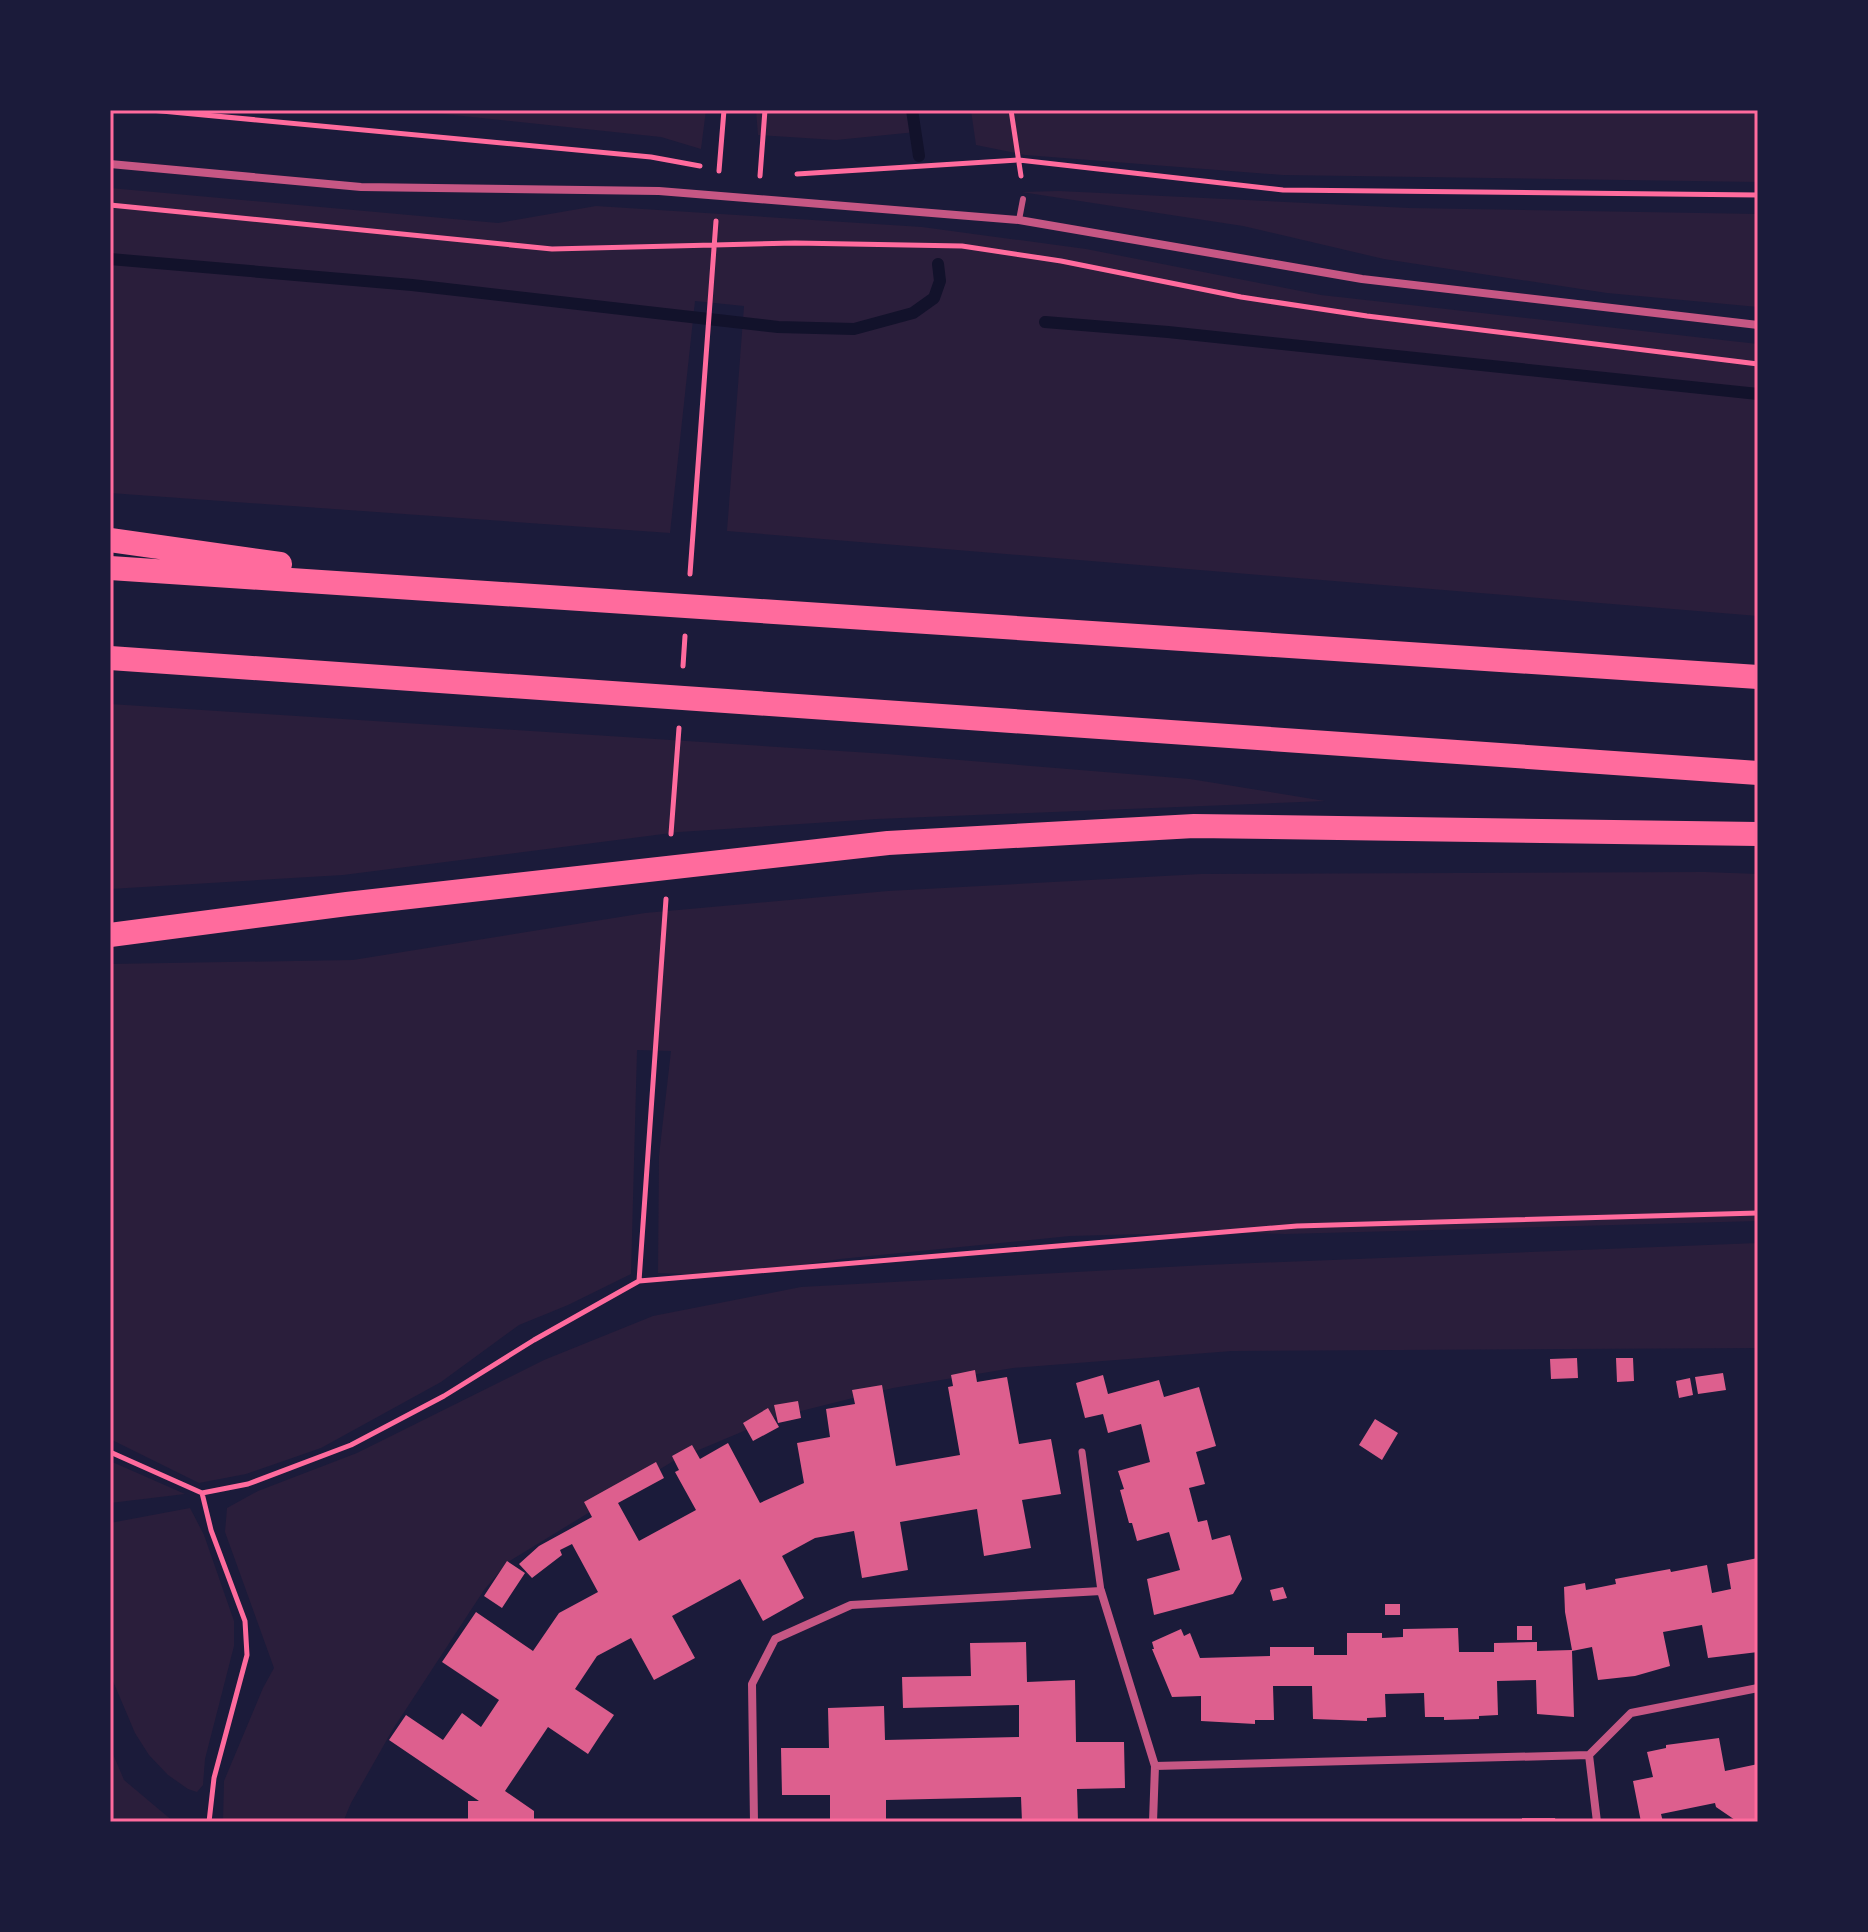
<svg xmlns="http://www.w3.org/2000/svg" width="1868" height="1932" font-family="'Nunito Sans',sans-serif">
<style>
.green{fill:#2a1e3b}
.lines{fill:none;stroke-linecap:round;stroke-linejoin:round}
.stream{stroke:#12122b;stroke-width:12}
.building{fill:#dd5f8e}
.path{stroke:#ff6b9d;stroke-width:5}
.service{stroke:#c65784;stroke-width:6}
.pedestrian{stroke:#c65784;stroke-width:7}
.minor{stroke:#c65784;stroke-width:8}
.motorway{stroke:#ff6b9d;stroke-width:24}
.neatline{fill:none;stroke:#ff6b9d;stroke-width:3}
</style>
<rect width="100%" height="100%" fill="#1b1b3a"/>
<!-- green -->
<path class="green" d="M 406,110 L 706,110 L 701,149 L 661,137 Z
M 756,110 L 914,110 L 916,132 L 836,140 L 758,135 Z
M 971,110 L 1758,110 L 1758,182 L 1283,175 L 1025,155 L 976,145 Z
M 110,188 L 498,223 L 596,206 L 922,227 L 1086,249 L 1321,295 L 1758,344 L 1758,616 L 727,531 L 744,306 L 695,301 L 670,533 L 110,493 Z
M 1059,191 L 1409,208 L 1758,214 L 1758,307 L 1607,293 L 1384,259 L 1243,226 L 1021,192 Z
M 110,704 L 887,754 L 1190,779 L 1325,801 L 877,819 L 679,832 L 343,875 L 110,889 Z
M 1705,872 L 1758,874 L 1758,1221 L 1285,1234 L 1219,1232 L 1070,1236 L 840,1259 L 731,1276 L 658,1273 L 659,1156 L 671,1051 L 637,1050 L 631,1274 L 568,1305 L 519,1325 L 441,1382 L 321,1448 L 246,1474 L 199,1483 L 110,1439 L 110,964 L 353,960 L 645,913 L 888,891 L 1201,874 Z
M 1758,1243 L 1758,1348 L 1232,1351 L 1013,1368 L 893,1388 L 777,1417 L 675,1460 L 508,1562 L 484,1590 L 393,1729 L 351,1803 L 343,1822 L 223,1822 L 224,1781 L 263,1688 L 274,1668 L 225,1532 L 227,1508 L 258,1491 L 357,1453 L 544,1360 L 653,1316 L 801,1287 L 1205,1265 Z
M 110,1461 L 185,1494 L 110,1503 Z
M 190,1508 L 204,1535 L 234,1621 L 234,1646 L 205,1759 L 203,1785 L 197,1792 L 188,1789 L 168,1775 L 149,1755 L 135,1733 L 110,1674 L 110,1523 Z
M 110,1747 L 124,1780 L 174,1822 L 110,1822 Z"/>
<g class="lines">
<!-- stream -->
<path class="stream" d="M 912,110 L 919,156
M 110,259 L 412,285 L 778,327 L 854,329 L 913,313 L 934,298 L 940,281 L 938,264
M 1045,322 L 1168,332 L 1758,394"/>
</g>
<!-- building -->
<path class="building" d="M 1577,1358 L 1578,1378 L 1551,1379 L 1550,1359 Z
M 1616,1358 L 1633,1358 L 1634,1381 L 1617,1382 Z
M 975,1370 L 977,1382 L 1007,1377 L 1019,1444 L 1051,1439 L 1061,1494 L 1022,1500 L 1031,1548 L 984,1556 L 977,1509 L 900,1522 L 908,1570 L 862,1578 L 854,1531 L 815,1538 L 782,1556 L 804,1598 L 763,1621 L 740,1579 L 672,1616 L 695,1658 L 654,1680 L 631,1638 L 597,1656 L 575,1689 L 614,1715 L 601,1734 L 588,1754 L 548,1727 L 505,1791 L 534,1811 L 534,1822 L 468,1822 L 468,1801 L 479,1801 L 389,1740 L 406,1715 L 443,1740 L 462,1713 L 481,1727 L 499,1700 L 442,1662 L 476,1612 L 533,1651 L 559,1613 L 598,1592 L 572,1544 L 560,1550 L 562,1555 L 532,1578 L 519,1564 L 539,1546 L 592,1517 L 584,1502 L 656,1462 L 664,1478 L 618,1503 L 639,1541 L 696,1510 L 675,1472 L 679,1470 L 672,1456 L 692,1445 L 700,1459 L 728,1443 L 760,1503 L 804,1483 L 797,1443 L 830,1437 L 826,1409 L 855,1404 L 852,1390 L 882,1385 L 896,1466 L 960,1455 L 948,1387 L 953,1386 L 951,1375 Z
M 1723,1373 L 1726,1390 L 1698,1394 L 1695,1377 Z
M 1103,1375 L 1108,1394 L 1159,1380 L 1164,1397 L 1199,1387 L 1216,1446 L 1196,1452 L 1205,1484 L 1189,1488 L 1198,1522 L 1207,1520 L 1212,1540 L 1230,1535 L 1242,1579 L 1233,1594 L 1154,1615 L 1147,1579 L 1180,1570 L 1169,1532 L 1137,1541 L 1132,1523 L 1129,1523 L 1120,1490 L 1124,1489 L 1118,1471 L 1150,1462 L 1141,1424 L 1108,1433 L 1103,1414 L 1085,1418 L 1076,1383 Z
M 1690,1378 L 1693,1395 L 1679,1398 L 1676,1381 Z
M 798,1401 L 801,1418 L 778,1423 L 774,1405 Z
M 768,1408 L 779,1427 L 753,1441 L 743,1423 Z
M 1375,1419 L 1398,1433 L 1382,1460 L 1359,1445 Z
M 1758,1558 L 1758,1652 L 1708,1658 L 1702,1625 L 1663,1632 L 1670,1666 L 1635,1676 L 1598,1680 L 1592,1647 L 1572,1651 L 1574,1717 L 1537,1714 L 1536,1680 L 1497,1681 L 1498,1715 L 1479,1716 L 1479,1719 L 1444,1720 L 1444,1717 L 1425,1717 L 1424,1693 L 1385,1694 L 1386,1717 L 1367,1718 L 1367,1721 L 1313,1719 L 1312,1686 L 1273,1686 L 1274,1720 L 1255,1720 L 1255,1724 L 1201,1721 L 1201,1696 L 1172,1697 L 1152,1649 L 1154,1649 L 1152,1642 L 1181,1629 L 1184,1636 L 1190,1633 L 1200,1658 L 1270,1656 L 1270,1647 L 1314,1647 L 1314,1655 L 1347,1655 L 1347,1633 L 1382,1633 L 1382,1638 L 1403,1637 L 1403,1629 L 1458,1628 L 1459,1652 L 1494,1652 L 1494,1643 L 1537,1642 L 1537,1651 L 1572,1650 L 1565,1612 L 1564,1587 L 1585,1583 L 1586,1590 L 1616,1584 L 1615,1579 L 1670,1569 L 1671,1572 L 1707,1565 L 1712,1593 L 1731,1589 L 1727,1564 Z
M 507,1561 L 525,1573 L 502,1608 L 484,1596 Z
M 1283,1587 L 1287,1598 L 1273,1601 L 1270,1590 Z
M 1385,1604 L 1400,1604 L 1400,1615 L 1385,1615 Z
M 1517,1626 L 1532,1626 L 1532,1640 L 1517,1640 Z
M 1026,1642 L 1027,1682 L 1075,1680 L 1076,1742 L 1124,1742 L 1125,1788 L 1077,1789 L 1078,1822 L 1022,1822 L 1021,1797 L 886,1800 L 886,1822 L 830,1822 L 830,1795 L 782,1795 L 781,1748 L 829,1748 L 828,1708 L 884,1706 L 885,1740 L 1019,1737 L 1019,1705 L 903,1708 L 902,1677 L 971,1676 L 970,1643 Z
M 1719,1738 L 1725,1771 L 1758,1764 L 1758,1819 L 1738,1822 L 1716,1807 L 1715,1803 L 1661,1814 L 1663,1822 L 1641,1822 L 1633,1781 L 1653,1777 L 1647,1752 L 1666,1748 L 1666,1745 Z
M 1522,1818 L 1555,1818 L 1556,1822 L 1522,1822 Z"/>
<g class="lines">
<!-- path -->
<path class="path" d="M 151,110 L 651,157 L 700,166
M 1011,110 L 1021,176
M 719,171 L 724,110
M 797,174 L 1019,160 L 1283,190 L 1758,195
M 760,176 L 765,110
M 110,205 L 552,249 L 795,243 L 962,246 L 1061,261 L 1241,297 L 1367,316 L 1758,364
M 690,574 L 716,221
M 683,666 L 685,636
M 671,834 L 679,728
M 639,1281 L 666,899
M 110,1452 L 202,1493 L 248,1484 L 351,1445 L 444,1396 L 534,1340 L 639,1281 L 1297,1226 L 1758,1213
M 202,1493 L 211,1530 L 245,1621 L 247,1655 L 214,1778 L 209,1822"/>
<!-- service -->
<path class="service" d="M 1019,220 L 1023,199"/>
<!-- pedestrian -->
<path class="pedestrian" d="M 1082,1452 L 1101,1591"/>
<!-- minor -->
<path class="minor" d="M 110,164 L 361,187 L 659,191 L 1019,220 L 1362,279 L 1758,325
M 1589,1755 L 1631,1713 L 1758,1688
M 1155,1766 L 1589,1755 L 1597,1822
M 754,1822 L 752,1684 L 775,1639 L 851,1605 L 1101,1591 L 1155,1766 L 1153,1822"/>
<!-- motorway -->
<path class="motorway" d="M 110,540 L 280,564
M 110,568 L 1758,677
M 110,658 L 1758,773
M 110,935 L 347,904 L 888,843 L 1194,826 L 1758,834"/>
</g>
<!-- border -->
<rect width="1868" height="1932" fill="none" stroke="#1b1b3a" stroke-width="224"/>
<rect x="112" y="112" width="1644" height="1708" class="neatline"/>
</svg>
